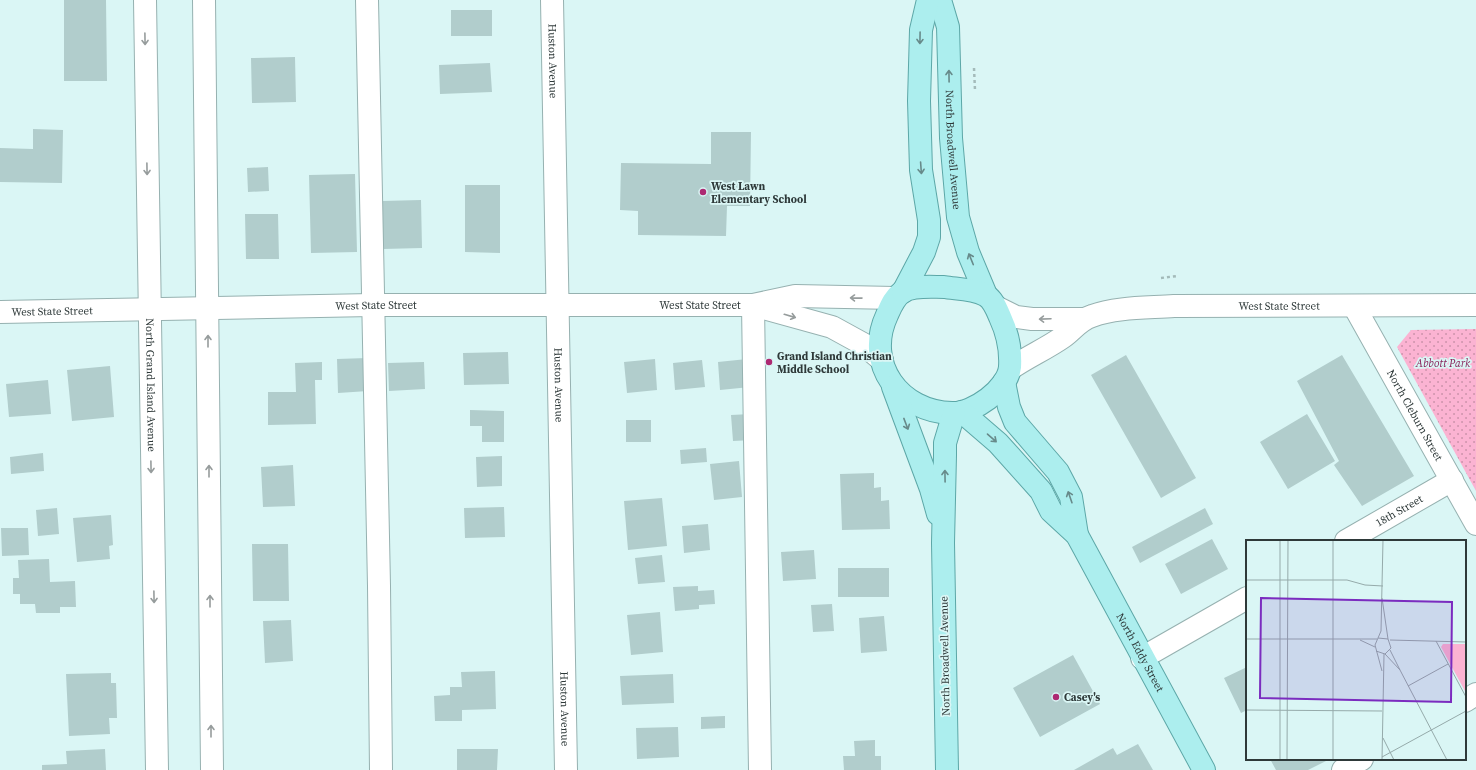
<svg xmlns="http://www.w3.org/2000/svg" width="1476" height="770" font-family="'Source Serif 4',serif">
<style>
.park{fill:url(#park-dots)}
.building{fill:#b1cdcc}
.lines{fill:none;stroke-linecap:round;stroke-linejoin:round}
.minor-casing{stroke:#96b1b0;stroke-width:24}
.major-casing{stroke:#5ca7a7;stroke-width:24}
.path{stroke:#a4bbba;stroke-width:2.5;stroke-dasharray:3 3;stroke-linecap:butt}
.minor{stroke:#fff;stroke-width:22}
.major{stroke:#aceeee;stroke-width:22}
.oneway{stroke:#678a8a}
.oneway2{stroke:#969c9c}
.poi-dot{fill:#ad2972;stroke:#daf6f5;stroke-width:1.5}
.labels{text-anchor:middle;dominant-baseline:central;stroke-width:3.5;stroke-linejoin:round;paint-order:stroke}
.street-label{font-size:11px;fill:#2e3939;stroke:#daf6f5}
.poi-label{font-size:11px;font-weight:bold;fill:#2e3939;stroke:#daf6f5;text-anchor:start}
.park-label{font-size:11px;font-style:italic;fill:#882059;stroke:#daf6f5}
.inset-road{fill:none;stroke:#95aaaa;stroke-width:1}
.view{fill:#7b2cbf;fill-opacity:0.15;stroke:#7b2cbf;stroke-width:2}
.inset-edge{fill:none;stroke:#2e3939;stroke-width:2}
</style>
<defs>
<pattern id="park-dots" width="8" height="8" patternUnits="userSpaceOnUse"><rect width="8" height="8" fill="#fbb3d2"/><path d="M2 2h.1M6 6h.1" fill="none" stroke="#cc93ab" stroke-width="1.8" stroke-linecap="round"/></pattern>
</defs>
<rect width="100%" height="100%" fill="#daf6f5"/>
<!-- park -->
<path class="park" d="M 1476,329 L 1476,491 L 1397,347 L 1411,330 Z"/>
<!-- building -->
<path class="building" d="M 64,0 L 106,0 L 107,81 L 64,81 Z
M 451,10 L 492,10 L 492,36 L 451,36 Z
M 295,57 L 296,102 L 252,103 L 251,58 Z
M 490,63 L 492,92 L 440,94 L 439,65 Z
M 33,129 L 63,130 L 62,183 L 0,182 L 0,148 L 33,149 Z
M 711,132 L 751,132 L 750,206 L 727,206 L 726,236 L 638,235 L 638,211 L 620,210 L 621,163 L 711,164 Z
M 268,167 L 269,191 L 248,192 L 247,168 Z
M 355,174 L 357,252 L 311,253 L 309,175 Z
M 465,185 L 500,185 L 500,253 L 465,252 Z
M 421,200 L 422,248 L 383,249 L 382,201 Z
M 245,214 L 278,214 L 279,259 L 246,259 Z
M 508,352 L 509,384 L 464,385 L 463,353 Z
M 1126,355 L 1196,478 L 1161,498 L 1091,375 Z
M 1342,355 L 1414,476 L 1362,506 L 1334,465 L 1339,461 L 1297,381 Z
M 367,358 L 368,391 L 338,393 L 337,359 Z
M 655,359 L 657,390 L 627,393 L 624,362 Z
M 747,359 L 750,387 L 720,390 L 718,362 Z
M 702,360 L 705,387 L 675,390 L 673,363 Z
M 322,362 L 322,380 L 315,380 L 316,424 L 268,425 L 268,392 L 296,392 L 295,363 Z
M 424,362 L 425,389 L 389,391 L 388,363 Z
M 110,366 L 114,417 L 72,421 L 67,370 Z
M 48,380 L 51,414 L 9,417 L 6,384 Z
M 470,410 L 504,411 L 504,442 L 482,442 L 482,426 L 470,426 Z
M 751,414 L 753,440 L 733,441 L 731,415 Z
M 1307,414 L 1335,461 L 1288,489 L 1260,442 Z
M 626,420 L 651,420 L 651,442 L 626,442 Z
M 706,448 L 707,462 L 681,464 L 680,450 Z
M 43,453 L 44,471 L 11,474 L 10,457 Z
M 502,456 L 502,486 L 477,487 L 476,457 Z
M 739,461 L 742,497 L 714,500 L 710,464 Z
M 293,465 L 295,506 L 263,507 L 261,467 Z
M 874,473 L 874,488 L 881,487 L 881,501 L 889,500 L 890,529 L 842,530 L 840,474 Z
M 662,498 L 667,546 L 628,550 L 624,501 Z
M 504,507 L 505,537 L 465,538 L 464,508 Z
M 57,508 L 59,534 L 38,536 L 36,510 Z
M 1205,508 L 1213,524 L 1140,563 L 1132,547 Z
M 111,515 L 113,545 L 109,546 L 110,559 L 77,562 L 73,518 Z
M 708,524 L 710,550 L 684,553 L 682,526 Z
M 1,528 L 28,528 L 29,555 L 2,556 Z
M 1212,539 L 1228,569 L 1181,594 L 1165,564 Z
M 252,544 L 288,544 L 289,601 L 253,601 Z
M 814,550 L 816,579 L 783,581 L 781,552 Z
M 662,555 L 665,582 L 638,584 L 635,558 Z
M 49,559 L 50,582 L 75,581 L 76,607 L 60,607 L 60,613 L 36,613 L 35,604 L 20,604 L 20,594 L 13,594 L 13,578 L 19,578 L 18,560 Z
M 838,568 L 889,568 L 889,597 L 838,597 Z
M 698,586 L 698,591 L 714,590 L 715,604 L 699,605 L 699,609 L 675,611 L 673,587 Z
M 832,604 L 834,631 L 813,632 L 811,605 Z
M 660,612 L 663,652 L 631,655 L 627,615 Z
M 884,616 L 887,651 L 861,653 L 859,618 Z
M 291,620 L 293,661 L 265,663 L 263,621 Z
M 1073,655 L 1100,704 L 1040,737 L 1013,688 Z
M 1247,667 L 1247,710 L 1241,713 L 1224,678 Z
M 495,671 L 496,709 L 462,710 L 462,721 L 435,721 L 434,696 L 450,695 L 450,687 L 462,687 L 461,672 Z
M 111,673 L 111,683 L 116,683 L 117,718 L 109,718 L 110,734 L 69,736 L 66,674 Z
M 673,674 L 674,703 L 622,705 L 620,676 Z
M 725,716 L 725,728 L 701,729 L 701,717 Z
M 678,727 L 679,757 L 637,759 L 636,728 Z
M 875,740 L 875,756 L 881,756 L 881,770 L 844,770 L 843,756 L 855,756 L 854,741 Z
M 1138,744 L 1153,770 L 1074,770 L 1113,748 L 1117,755 Z
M 105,749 L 106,770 L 42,770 L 42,765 L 67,764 L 66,751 Z
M 457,749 L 498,749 L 497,770 L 457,770 Z
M 1270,759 L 1330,759 L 1308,770 L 1276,770 Z"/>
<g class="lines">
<!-- minor casing -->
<g class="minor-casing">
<g id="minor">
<path id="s1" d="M 145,0 L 157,770"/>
<path d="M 204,0 L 212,770"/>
<path d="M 367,0 L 379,586 L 381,770"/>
<path id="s2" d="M 552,0 L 566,770"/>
<path d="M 753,305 L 760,770"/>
<path d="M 756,306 L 832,327 L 863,344 L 882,360"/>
<path id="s3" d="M 1354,306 L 1476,524"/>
<path d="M 996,307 L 1016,317 L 1032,319 L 1084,319"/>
<path id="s4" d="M 0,312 L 372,305 L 753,305 L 795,296 L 895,298"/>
<path id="s5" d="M 1010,369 C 1027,357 1046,349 1063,337 C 1073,330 1079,320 1092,316 C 1116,307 1148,308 1174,306 L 1476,305"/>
<path id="s6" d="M 1346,541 L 1452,480"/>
<path d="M 1142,658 L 1247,598"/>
<path d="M 1465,701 L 1476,694"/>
<path d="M 1343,770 L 1362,759"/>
</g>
</g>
<!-- major casing -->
<g class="major-casing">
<g id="major">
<path id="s7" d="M 940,0 L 948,27 L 951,138 L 958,217 L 968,252 L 986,295"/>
<path d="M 944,287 C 956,289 974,289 985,295 C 993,299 997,310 1000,317 C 1007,332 1011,351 1010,367 C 1008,389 973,414 952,413 C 900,412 864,364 887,315 C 891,306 894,298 902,292 C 913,285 931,287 944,287 Z"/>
<path d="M 903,292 L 924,252 L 929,237 L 929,220 L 921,170 L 919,101 L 921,30 L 928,0"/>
<path d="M 1004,382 L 1009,407 L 1015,422 L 1058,472 L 1071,497 L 1077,535"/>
<path d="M 893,387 L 931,489 L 938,514"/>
<path id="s8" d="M 962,412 L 998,443 L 1041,491 L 1051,511 L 1077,535 L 1204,770"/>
<path d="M 947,770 L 943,543 L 945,455 L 945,443 L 954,413"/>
</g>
</g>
<!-- path -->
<path class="path" d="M 974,68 L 975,90
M 1161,278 L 1177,276"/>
<!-- minor -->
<use href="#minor" class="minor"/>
<!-- major -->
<use href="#major" class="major"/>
</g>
<!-- one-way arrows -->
<defs><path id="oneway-shaft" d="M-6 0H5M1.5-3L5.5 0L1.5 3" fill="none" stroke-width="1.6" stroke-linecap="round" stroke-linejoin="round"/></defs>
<g class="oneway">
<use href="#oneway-shaft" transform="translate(920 38) rotate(91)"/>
<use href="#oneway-shaft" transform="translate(949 76) rotate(-91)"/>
<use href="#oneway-shaft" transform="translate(921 168) rotate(86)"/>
<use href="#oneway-shaft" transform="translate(971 259) rotate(-112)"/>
<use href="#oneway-shaft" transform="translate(906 424) rotate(69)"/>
<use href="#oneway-shaft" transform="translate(992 438) rotate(41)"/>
<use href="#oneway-shaft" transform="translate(945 476) rotate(-91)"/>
<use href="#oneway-shaft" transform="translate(1070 497) rotate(-109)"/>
</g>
<g class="oneway2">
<use href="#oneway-shaft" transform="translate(145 39) rotate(89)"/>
<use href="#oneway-shaft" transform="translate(147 169) rotate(89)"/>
<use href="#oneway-shaft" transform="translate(856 298) rotate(-179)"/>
<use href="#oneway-shaft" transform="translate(790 316) rotate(16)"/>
<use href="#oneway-shaft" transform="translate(1045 319) rotate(178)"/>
<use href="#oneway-shaft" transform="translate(208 341) rotate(-90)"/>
<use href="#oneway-shaft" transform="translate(151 467) rotate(89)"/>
<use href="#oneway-shaft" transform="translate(209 471) rotate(-90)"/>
<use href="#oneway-shaft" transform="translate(154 597) rotate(89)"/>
<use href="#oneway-shaft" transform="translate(210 601) rotate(-90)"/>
<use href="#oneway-shaft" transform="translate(211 731) rotate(-90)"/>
</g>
<!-- markers -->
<g class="poi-dot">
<circle cx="703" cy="192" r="4"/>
<circle cx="769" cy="362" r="4"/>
<circle cx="1056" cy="697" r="4"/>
</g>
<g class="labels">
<!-- street labels -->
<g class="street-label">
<text stroke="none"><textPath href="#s2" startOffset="61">Huston Avenue</textPath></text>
<text stroke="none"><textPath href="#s7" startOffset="151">North Broadwell Avenue</textPath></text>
<text stroke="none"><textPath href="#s4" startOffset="700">West State Street</textPath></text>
<text stroke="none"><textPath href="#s4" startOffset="376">West State Street</textPath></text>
<text stroke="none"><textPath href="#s5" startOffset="286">West State Street</textPath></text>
<text stroke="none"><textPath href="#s4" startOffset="52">West State Street</textPath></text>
<text stroke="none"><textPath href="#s1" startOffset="385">North Grand Island Avenue</textPath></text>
<text stroke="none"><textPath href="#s2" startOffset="385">Huston Avenue</textPath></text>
<text stroke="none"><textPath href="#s3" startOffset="125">North Cleburn Street</textPath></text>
<text stroke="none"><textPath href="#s6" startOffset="61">18th Street</textPath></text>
<text stroke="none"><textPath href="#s8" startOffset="303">North Eddy Street</textPath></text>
<text transform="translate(945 656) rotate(-91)">North Broadwell Avenue</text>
<text stroke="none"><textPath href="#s2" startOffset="709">Huston Avenue</textPath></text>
</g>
<!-- poi labels -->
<g class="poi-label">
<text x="711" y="186">West Lawn<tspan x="711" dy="13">Elementary School</tspan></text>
<text x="777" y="356">Grand Island Christian<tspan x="777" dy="13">Middle School</tspan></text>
<text x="1064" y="697">Casey's</text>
</g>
<!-- park labels -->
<g class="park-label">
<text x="1443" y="363">Abbott Park</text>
</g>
</g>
<!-- overview -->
<g transform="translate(1246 540)">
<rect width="220" height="220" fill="#daf6f5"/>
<path d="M 197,104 L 220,104 L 220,153 L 195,107 Z" fill="#fbb3d2"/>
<path class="inset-road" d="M 0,40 L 101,40 L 119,45 L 137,46M 136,58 L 142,99M 0,99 L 131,99M 114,100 L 129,107M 144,100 L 220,102M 190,101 L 220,157M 144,110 L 154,130M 130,111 L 139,114 L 145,108 L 142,99 L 132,98M 139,114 L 154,130 L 201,220M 136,131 L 129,105 L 135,91 L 137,0M 162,146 L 202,124M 0,170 L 136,171M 137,198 L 148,220M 136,217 L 220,171M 34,220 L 34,0M 41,220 L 42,0M 87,220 L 87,0M 136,220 L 138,114"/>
<path class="view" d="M 15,58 L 206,62 L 205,162 L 14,158 Z"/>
<rect width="220" height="220" class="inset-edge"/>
</g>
</svg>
